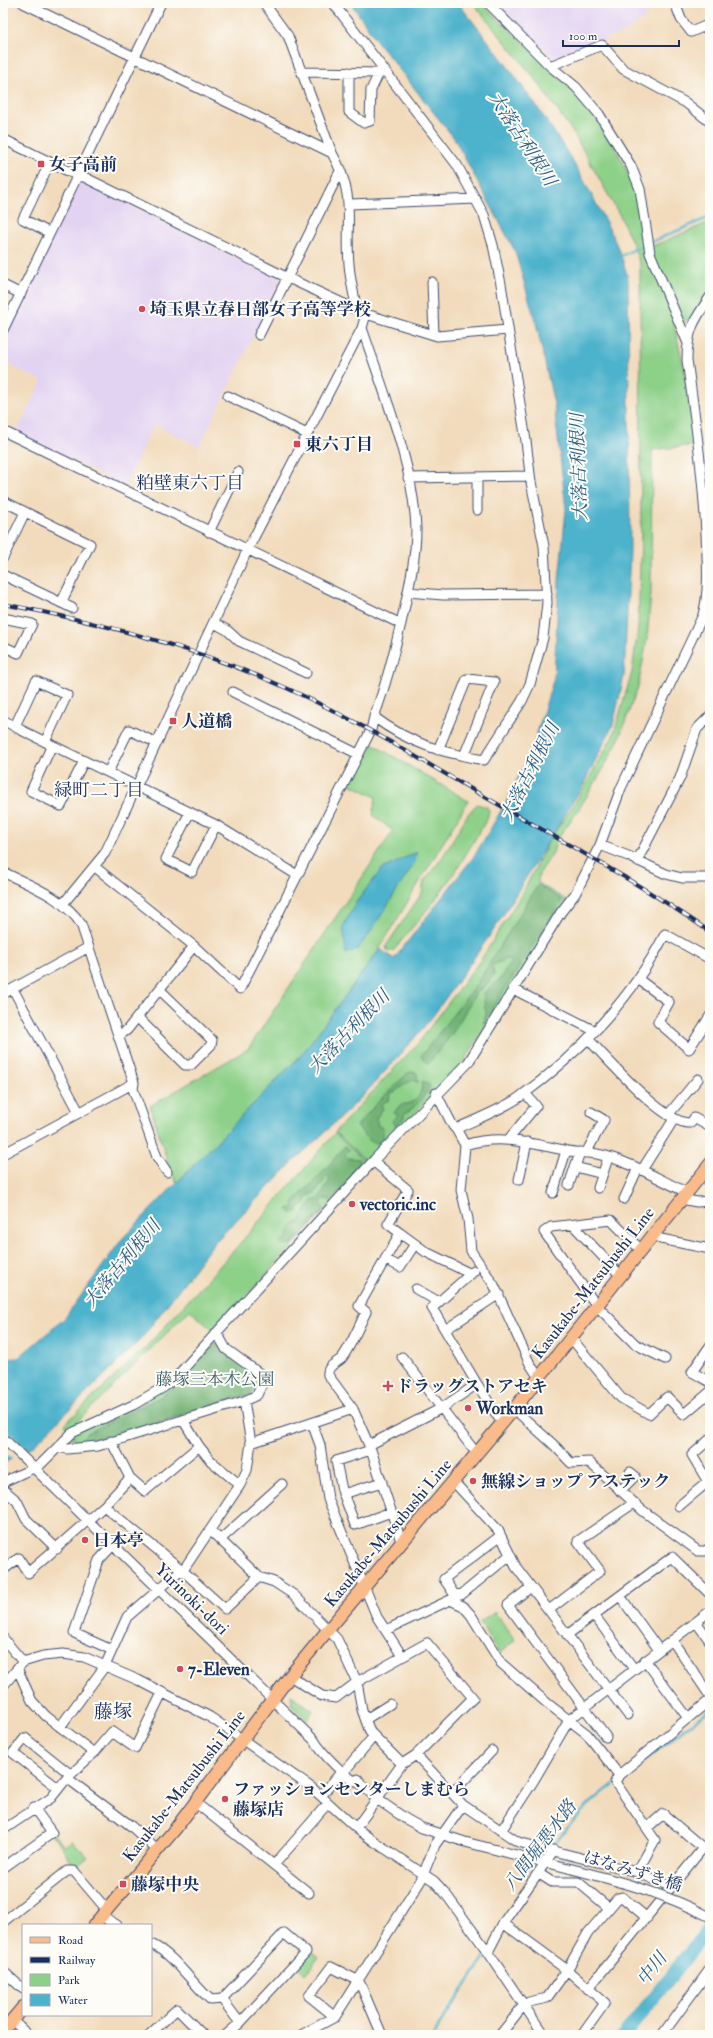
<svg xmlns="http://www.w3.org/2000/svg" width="713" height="2038" font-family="'IM FELL Double Pica','Noto Serif JP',serif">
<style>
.built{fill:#e3d3f2}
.green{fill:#8dd088;stroke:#548073}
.forest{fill:#72b274;stroke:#467069}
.water{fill:#4db2cc;stroke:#347095}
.pier{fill:#f2dbbc}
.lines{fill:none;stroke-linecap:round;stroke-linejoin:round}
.stream{stroke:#4db2cc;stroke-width:2.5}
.river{stroke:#4db2cc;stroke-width:14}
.minor-casing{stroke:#3b496c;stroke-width:11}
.major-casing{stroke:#3b496c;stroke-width:14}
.minor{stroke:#fff;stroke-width:9}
.major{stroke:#fabb8b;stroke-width:12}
.rail-casing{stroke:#1b2f5e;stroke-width:4}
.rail{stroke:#fdfcf7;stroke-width:2.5;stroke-dasharray:8;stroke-linecap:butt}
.minor-bridge-casing{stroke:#3b496c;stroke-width:11;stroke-linecap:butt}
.minor-bridge{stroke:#fff;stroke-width:9}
.poi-dot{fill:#d1495b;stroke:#fdfcf7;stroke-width:1.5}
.labels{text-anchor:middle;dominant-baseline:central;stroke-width:4;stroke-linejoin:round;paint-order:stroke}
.poi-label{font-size:17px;font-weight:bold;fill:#1b2f5e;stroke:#fdfcf7;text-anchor:start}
.street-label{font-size:17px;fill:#1b2f5e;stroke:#fdfcf7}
.park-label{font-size:17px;fill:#3d5f6b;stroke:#fdfcf7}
.water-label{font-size:18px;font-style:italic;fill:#2c5d84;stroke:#fdfcf7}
.neighbourhood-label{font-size:18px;fill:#1b2f5e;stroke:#fdfcf7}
.quarter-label{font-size:19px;fill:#1b2f5e;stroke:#fdfcf7}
</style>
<rect width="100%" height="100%" fill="#fdfcf7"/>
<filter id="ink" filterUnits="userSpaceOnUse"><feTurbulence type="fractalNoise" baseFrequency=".025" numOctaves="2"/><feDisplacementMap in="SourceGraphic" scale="8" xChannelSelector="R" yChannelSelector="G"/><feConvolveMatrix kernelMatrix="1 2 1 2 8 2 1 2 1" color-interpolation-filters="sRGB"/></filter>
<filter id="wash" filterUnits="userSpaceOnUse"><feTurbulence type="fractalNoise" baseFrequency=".012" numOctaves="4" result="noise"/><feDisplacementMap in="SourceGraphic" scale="16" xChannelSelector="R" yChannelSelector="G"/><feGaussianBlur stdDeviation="0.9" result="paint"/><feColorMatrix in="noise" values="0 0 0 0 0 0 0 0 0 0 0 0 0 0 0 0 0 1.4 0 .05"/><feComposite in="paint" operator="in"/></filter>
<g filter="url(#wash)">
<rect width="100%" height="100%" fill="#f2dbbc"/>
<!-- built -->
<path class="built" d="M 497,3 L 654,3 L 652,10 L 631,29 L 554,60 Z
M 79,182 L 84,182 L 281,280 L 199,447 L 154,424 L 124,486 L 16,433 L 42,381 L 3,362 L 3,338 Z"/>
<!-- green -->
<path class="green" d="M 473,3 L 481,3 C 540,60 609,111 635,192 C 641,210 642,231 643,250 L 710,222 L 710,290 L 691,319 L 674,325 L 683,363 L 695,445 L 652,450 L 651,593 L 647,640 L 638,687 L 618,741 L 601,773 L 579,809 L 556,841 L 553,853 L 539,874 L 538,883 L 566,900 L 464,1061 L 368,1163 L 335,1132 L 419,1042 L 482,958 L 523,892 L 550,839 L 575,803 L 613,736 L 632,672 L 638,628 L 641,535 L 640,265 L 633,244 L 620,216 L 574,134 L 534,77 Z
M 366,740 L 468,801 L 377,953 L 302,1054 L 177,1183 L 170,1169 L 150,1106 L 248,1049 L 393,831 L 373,815 L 376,797 L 344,781 Z
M 477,804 L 487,807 L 489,811 L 487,819 L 459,866 L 435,900 L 393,951 L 387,950 L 386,946 L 422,893 L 424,881 L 442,858 L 468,814 Z
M 335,1133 L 367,1164 L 214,1332 L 190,1310 L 76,1423 L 76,1429 L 142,1404 L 217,1337 L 261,1378 L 255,1393 L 89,1445 L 72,1447 L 71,1440 L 74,1437 L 65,1424 L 148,1345 L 236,1248 Z
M 495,1612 L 515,1640 L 499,1654 L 480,1622 Z
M 291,1695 L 313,1710 L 307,1720 L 292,1706 Z
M 55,1835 L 65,1846 L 72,1840 L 88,1857 L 75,1868 L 57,1839 L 52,1836 Z
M 312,1951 L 319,1957 L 306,1974 L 299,1966 Z"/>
<!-- forest -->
<path class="forest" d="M 538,885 L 562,900 L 483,1024 L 486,1014 L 483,994 L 500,979 L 511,962 L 507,959 L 492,965 L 494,975 L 488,983 L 476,993 L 452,1034 L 428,1064 L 421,1056 L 476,985 Z
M 412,1072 L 417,1073 L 418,1083 L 414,1080 C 404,1083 399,1090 390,1094 L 389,1100 L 381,1104 L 383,1109 L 376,1118 L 378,1126 L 383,1128 L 383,1139 L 380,1143 C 368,1144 364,1134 357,1126 L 375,1105 L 408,1073 Z
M 422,1081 L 428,1083 L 430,1087 C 426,1095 413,1111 404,1114 L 404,1118 L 395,1126 L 392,1121 L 398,1115 L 394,1113 L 400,1105 C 416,1103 422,1097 422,1081 Z
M 345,1146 L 349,1150 L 344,1155 L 348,1158 L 359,1159 L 357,1166 L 352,1172 L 350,1180 L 331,1200 L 324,1199 L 321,1202 L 324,1210 L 292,1244 L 282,1245 L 281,1242 L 288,1238 C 288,1227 292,1225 301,1221 L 303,1214 L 313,1200 L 319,1200 L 329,1181 L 329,1175 C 319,1184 322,1190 307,1197 L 306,1203 L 299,1207 L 298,1211 L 291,1213 L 287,1209 L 294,1207 L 293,1202 L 322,1173 Z
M 216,1344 C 228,1358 246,1365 259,1379 L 256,1388 L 249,1394 L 94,1442 L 78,1443 L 86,1434 L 160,1397 L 180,1382 Z"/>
<!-- water -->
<path class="water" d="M 351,3 L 458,3 C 510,68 561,134 599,209 C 612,234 621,251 628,279 L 630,551 L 624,676 L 613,725 L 582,787 L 495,928 L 433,1016 L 400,1055 L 358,1101 L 293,1162 L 213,1244 L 142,1338 L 34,1445 L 3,1464 L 3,1359 L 18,1358 L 65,1318 L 122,1239 L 302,1054 L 380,949 L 394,959 L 475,855 L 508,799 L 532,749 L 554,678 L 559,580 L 566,509 L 554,404 L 537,327 L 515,251 L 454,138 L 379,44 Z
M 417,852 L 415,862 L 370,933 L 358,949 L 346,954 L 343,926 L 357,901 L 382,869 Z"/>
<!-- pier -->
<path class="pier" d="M 3,1427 L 28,1451 L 13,1460 L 3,1451 Z"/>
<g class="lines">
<!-- stream -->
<path class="stream" d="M 651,242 L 710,217
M 621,256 L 647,243
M 622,1778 L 710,1709
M 552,1848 C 573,1819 585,1806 614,1784
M 433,2035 L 486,1955"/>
<!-- river -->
<path class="river" d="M 624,2035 L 710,1927"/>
</g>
</g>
<g filter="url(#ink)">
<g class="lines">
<!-- minor casing -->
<g class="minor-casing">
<path id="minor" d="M 23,3 L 332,153
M 264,3 L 288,36 L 332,153 C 357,198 345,219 349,264 C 350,280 354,295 357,310
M 333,3 L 457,165 L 484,215 L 493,245 L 501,284 L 526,441 L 531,482 L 544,546 L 547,603 L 543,638 L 530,684 L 522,701 L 484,760 C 441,752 410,744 374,717 C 387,682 396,646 404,610 C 410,583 416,556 416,529 C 414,465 382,388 362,328
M 488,3 L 550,66 L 576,87 L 599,114 L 631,166 L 640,189 L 650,253 L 687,341
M 675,3 L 681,19 L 691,32 L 710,24
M 550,66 L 602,45 L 623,69 L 686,103 L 710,122
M 303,72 L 384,73
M 349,72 L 349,112 L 364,123 L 370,121 L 371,90 L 379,73
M 3,139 L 78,176 L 84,177 L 288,278 L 366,314 L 437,336 L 508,330
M 50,162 L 23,219 L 50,233
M 350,204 L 476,199
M 432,282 L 434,335
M 3,285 L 21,294
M 3,330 L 161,3
M 259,335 L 341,169
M 228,396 L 307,434
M 3,431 L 401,624
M 477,477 L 477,510
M 408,478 L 526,476 L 531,480
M 3,501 L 90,544 L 61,603
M 209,532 L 238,472
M 3,558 L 25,512
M 3,575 L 72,608
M 408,592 L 443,595 L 547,594
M 3,618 L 32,624 L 18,653 L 3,646
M 214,623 L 227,630 L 239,641 L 306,673
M 233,692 L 358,754
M 3,720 L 21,730 L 216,825 L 297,875
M 15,726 L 36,681 L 67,695 L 45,742
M 52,745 L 31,791 L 61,806 L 84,761
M 438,750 L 467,679 L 494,682 L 464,756
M 108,772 L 129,730 L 157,743
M 190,812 L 166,859 L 192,872 L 216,825
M 600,845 L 628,856 L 666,874 L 682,878 L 710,878
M 637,861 L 680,778 L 697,729 L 710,716
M 95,867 L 194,946 L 240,989 L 371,730 L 374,717
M 3,872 C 31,886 63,897 81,924 L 134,1083 L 133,1089 L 157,1157 L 167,1172
M 63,904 L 105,853 L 247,551 L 362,328 L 366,314
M 638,979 L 669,1002 L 658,1022 L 689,1049 L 710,1016
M 13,989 L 79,1112
M 513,989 L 595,1031
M 3,994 L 89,947
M 138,1018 L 185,1065 L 191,1065 L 211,1045 L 212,1040 L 160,990
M 119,1036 L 127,1030 L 194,946
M 588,1039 C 607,1058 665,1126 691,1123 L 694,1118 L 710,1127
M 436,1093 L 453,1126 L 456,1129 L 465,1145 L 461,1190 L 468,1219 L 471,1251 L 494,1285 L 530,1364 L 539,1378
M 668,1115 L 698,1079
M 456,1129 C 476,1119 504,1109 521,1096 C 578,1055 633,997 665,934 L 710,959
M 508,1140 L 536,1106 L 525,1093
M 465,1145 C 500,1134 529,1143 564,1150 C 575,1153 586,1152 597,1154 C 628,1160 658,1179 686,1192
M 586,1153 L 604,1120 L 591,1112
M 3,1154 L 134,1083
M 373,1161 L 408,1190 L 388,1224 L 400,1233
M 575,1167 L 603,1174
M 642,1170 L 674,1119
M 519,1180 L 527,1142
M 569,1185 L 580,1152
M 598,1188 L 608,1158
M 553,1193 L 566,1151
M 624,1199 L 638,1168
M 681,1199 L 697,1202 L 710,1201
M 573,1225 L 621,1276
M 653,1234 L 661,1239 L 710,1249
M 641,1250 L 611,1220 L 551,1227 L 544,1232 L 597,1306 L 635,1344 L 665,1359
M 385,1259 L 400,1267 L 415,1244
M 474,1271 L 432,1308 L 477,1384 L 502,1423
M 416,1289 L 439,1302
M 445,1330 L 499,1294
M 571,1338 L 621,1398 L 649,1414 L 667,1397 L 684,1414 L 710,1392
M 710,1346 L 692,1372 L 710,1382
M 402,1357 L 477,1454
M 353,1409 L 371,1450 L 401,1541
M 514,1409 L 555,1446 L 571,1463 L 589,1462 L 642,1510 L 698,1551 L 705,1551 L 710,1548
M 183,1420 L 199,1446 L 211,1461 L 240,1485
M 312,1423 L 320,1445 L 328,1499 L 377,1617 L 402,1656
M 3,1438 L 314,1740 C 321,1752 347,1780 361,1784
M 111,1441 L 130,1478 L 145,1491 L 199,1446
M 251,1443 L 353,1409 L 328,1375 C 327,1366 335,1364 341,1359 C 349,1350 360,1324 366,1312 L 359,1306 L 400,1233 L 426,1252 L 471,1274
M 369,1445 L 442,1408 L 477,1384
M 58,1447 L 67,1449 L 98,1446 L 244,1401 L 257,1395 L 264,1380 L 263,1376 L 226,1349 L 217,1333
M 371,1450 L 336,1461 L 342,1490 L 355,1525 L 391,1512
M 453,1481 L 498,1530 L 516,1567 L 628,1715
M 3,1482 L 40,1465 L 72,1433 L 133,1405 L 164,1387 L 177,1376 L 375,1159 L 468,1063 L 561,912 L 575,894 L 600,845 L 621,788 L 703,615 C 710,588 707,560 706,533 C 703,475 695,417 687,360 C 687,331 694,320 710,297
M 708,1482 L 692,1455 L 710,1439
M 3,1489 L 17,1501 L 26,1519 L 57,1549
M 620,1491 L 635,1476 L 630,1472
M 343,1494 L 382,1482
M 104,1506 L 182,1570 L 225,1609 L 259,1577
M 679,1506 L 710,1480
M 210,1530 L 259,1577 L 274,1582 L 294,1595 L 337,1639 L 357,1682 L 362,1710 L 370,1732 L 402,1764
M 500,1536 L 444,1579 L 454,1594 L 461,1595 L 510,1555
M 221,1539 L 282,1484
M 3,1570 L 19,1558 L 28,1573 L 104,1506 L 130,1478
M 531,1587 L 508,1605 L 606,1737
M 620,1596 L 659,1650
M 549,1610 L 600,1571 L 578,1541 L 634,1503
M 594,1615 L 634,1669
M 696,1622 L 710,1641
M 386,1630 L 450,1600 L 463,1606 L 471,1615 L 501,1663 L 547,1703 L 587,1734 L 619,1775
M 567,1635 L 672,1557 L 710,1594
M 3,1638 L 23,1662
M 672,1640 L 710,1696
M 112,1650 L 74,1633 L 99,1560 L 113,1545
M 645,1660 L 688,1718
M 17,1668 L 32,1701 L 46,1716 L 94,1753
M 290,1676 L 322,1696 L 336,1698 L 357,1682 L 427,1643 L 473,1698 L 416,1755
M 3,1686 L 23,1662 L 43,1656 L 63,1654 L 84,1657 L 138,1680 L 210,1717 L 312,1788 L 356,1828 L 375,1842 L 434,1881 L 445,1893 L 488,1952 L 544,2035
M 366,1719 L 390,1704
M 60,1727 L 105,1666 L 127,1617 L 186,1566 L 240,1485 L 247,1470 L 251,1443 L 244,1401
M 347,1768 L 374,1736
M 67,1778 L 131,1826 L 158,1851
M 358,1779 L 361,1784 L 377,1799 L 406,1819 L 422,1828 L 465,1842 L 568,1868
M 58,1788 L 13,1753 L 25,1738 L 70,1774
M 452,1793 L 492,1751
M 321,1796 L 342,1771
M 196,1803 L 309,1893
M 356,1828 L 402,1764 L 416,1755 L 463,1805 L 518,1842 L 637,1872 L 672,1887
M 3,1830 L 51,1798 L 67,1778 L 94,1753 L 112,1732 L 135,1748 L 162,1693
M 501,1831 L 534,1780 L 569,1720 L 710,1611
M 274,1865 L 328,1803
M 3,1868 L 52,1833 L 34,1808
M 637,1872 L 655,1840 L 615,1782 L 619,1775 L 710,1700
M 538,1873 L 552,1882 L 578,1882 L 609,1908
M 101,1916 L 117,1925
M 3,1922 L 67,1871 L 74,1871 L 107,1910
M 503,1923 L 567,1970 L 605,2003 L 582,2035
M 151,1944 C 176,1956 191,1983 211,2000 L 222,1999 L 240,2023
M 488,1952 L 503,1923 L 554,1850
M 3,1971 L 23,1989
M 588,1989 L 703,1848 L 663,1814 L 647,1828
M 222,1999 L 284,1933 L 306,1952 L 240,2023 L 226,2035
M 335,2017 L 309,1996 L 331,1967 L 359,1981 L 382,2035
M 12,2020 L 28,2035
M 149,2035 L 177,2009 L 203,2035
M 301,2035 L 335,2017 L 421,1880 L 435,1845 L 463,1805
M 500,2035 L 523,2006 L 529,2002 L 547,1998 L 567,1970 L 588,1933 L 618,1898 L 622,1897 L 647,1918
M 662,2035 L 710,1969"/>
</g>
<!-- major casing -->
<g class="major-casing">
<path id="major" d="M 94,1925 L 176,1828 L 290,1676 L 328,1630 L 514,1409 L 710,1164
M 3,2031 L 23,2007"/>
</g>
<!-- minor -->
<use href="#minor" class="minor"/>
<!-- major -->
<use href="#major" class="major"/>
<!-- rail casing -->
<g class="rail-casing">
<path id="rail" d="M 3,604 C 94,621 183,644 268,680 C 347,713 420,760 494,802 C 567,844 641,884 710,932"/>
</g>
<!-- rail -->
<use href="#rail" class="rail"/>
<!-- minor-bridge casing -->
<g class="minor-bridge-casing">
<path id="minor-bridge" d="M 568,1868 C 618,1881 665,1893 710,1917"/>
</g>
<!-- minor-bridge -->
<use href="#minor-bridge" class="minor-bridge"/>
</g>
</g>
<!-- markers -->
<g class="poi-dot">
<rect x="37" y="160" width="8" height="8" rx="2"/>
<circle cx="142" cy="309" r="4"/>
<rect x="293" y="440" width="8" height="8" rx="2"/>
<rect x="169" y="717" width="8" height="8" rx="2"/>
<circle cx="352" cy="1204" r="4"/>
<path d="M386 1380h4v4h4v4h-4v4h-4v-4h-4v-4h4z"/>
<circle cx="468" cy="1408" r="4"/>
<circle cx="473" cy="1481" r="4"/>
<circle cx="85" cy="1540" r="4"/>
<circle cx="180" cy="1669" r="4"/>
<circle cx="225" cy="1799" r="4"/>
<rect x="119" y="1880" width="8" height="8" rx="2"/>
</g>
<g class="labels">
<!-- poi labels -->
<g class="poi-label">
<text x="49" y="164">女子高前</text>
<text x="150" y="309">埼玉県立春日部女子高等学校</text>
<text x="305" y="444">東六丁目</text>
<text x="181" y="721">人道橋</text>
<text x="360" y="1204">vectoric.inc</text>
<text x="396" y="1386">ドラッグストアセキ</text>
<text x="476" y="1408">Workman</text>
<text x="481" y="1481">無線ショップ アステック</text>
<text x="93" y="1540">日本亭</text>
<text x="188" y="1669">7-Eleven</text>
<text x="233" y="1789">ファッションセンターしまむら<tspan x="233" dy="20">藤塚店</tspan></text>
<text x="131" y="1884">藤塚中央</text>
</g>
<!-- street labels -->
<g class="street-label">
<text transform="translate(593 1283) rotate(-52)">Kasukabe-Matsubushi Line</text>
<text transform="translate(388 1533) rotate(-50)">Kasukabe-Matsubushi Line</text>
<text transform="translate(192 1599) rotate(44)">Yurinoki-dori</text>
<text transform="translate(184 1786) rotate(-52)">Kasukabe-Matsubushi Line</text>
<text transform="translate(633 1871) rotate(17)">はなみずき橋</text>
</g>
<!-- park labels -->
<g class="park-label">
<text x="215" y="1379">藤塚三本木公園</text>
</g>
<!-- water labels -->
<g class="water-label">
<text transform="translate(522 139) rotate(57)">大落古利根川</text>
<text transform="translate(579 467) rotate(-92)">大落古利根川</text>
<text transform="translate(530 772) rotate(-63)">大落古利根川</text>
<text transform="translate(349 1032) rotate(-46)">大落古利根川</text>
<text transform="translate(122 1264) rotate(-50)">大落古利根川</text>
<text transform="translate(540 1846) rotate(-53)">八間堀悪水路</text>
<text transform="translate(652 1969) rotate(-52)">中川</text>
</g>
<!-- neighbourhood labels -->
<g class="neighbourhood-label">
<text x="190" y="483">粕壁東六丁目</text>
<text x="99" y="790">緑町二丁目</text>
</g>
<!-- quarter labels -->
<g class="quarter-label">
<text x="113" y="1712">藤塚</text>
</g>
</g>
<!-- margin -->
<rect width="713" height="2038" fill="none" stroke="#fdfcf7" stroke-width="16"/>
<!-- legend -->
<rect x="22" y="1924" width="130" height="92" fill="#fdfcf7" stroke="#a3aaba"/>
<rect x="30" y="1937" width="20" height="6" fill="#fabb8b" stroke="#a3aaba"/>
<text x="58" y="1944" font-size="12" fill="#1b2f5e">Road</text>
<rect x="30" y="1957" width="20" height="6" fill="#1b2f5e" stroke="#a3aaba"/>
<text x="58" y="1964" font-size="12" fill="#1b2f5e">Railway</text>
<rect x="30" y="1974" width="20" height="12" fill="#8dd088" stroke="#a3aaba"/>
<text x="58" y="1984" font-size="12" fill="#1b2f5e">Park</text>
<rect x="30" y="1994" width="20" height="12" fill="#4db2cc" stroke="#a3aaba"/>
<text x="58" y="2004" font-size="12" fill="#1b2f5e">Water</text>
<!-- scale -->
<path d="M563 40v6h116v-6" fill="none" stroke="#1b2f5e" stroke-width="2"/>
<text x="569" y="40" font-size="12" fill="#1b2f5e" stroke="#fdfcf7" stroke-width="3" paint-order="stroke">100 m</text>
</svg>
